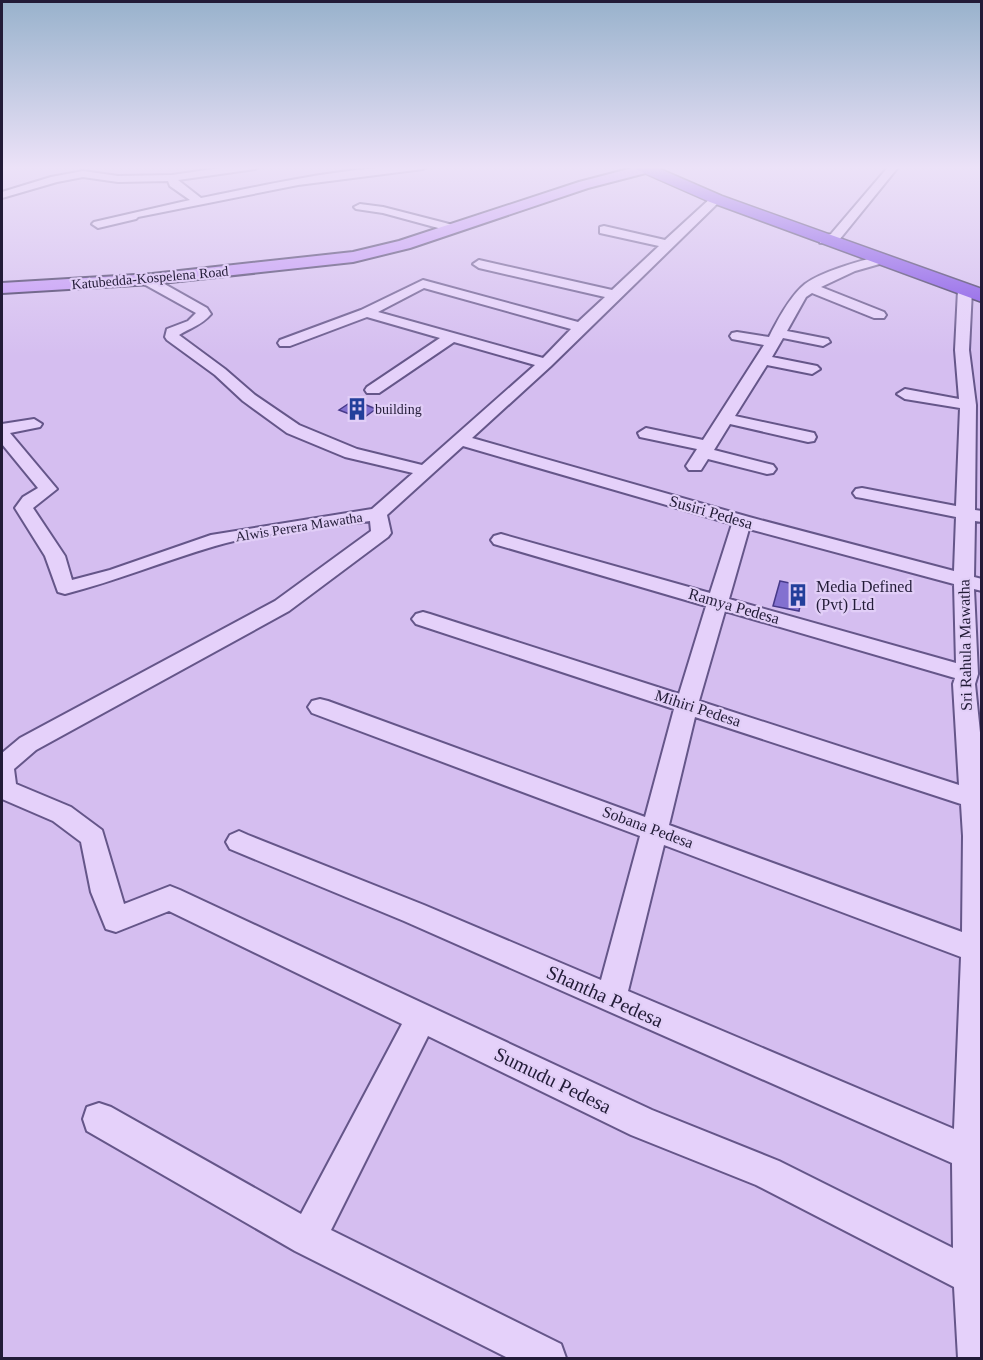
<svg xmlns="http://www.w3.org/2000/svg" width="983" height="1360" font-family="Georgia,serif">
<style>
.building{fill:#8371d0;stroke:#473a89;stroke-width:1.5}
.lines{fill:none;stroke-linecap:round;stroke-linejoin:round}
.minor-casing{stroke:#655689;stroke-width:4}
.major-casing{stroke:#352b56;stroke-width:4}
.highway-casing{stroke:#352b56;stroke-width:3}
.minor{fill:#e5d1fa;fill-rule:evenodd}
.major{fill:#c092f6;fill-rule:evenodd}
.highway{fill:#7c49e5;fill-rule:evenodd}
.labels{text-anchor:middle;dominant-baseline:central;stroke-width:4.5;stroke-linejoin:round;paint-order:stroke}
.far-street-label{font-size:14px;fill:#221b37;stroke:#e1cef7}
.far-poi-label{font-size:14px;fill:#221b37;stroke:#e1cef7;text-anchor:start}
.street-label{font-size:16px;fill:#221b37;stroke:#e1cef7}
.poi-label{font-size:16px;fill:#221b37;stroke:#e1cef7;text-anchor:start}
.near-street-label{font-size:20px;fill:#221b37;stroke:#e1cef7}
</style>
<rect width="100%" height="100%" fill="#d5bef0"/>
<!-- building -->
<path class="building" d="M 354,400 L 376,409 L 362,419 L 339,410 Z
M 780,581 L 804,586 L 799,611 L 773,606 Z"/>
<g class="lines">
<!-- minor casing -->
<g class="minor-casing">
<path id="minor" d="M 234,166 L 260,166 L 255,169 L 178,180 L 201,198 C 275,183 352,165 428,166 L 423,169 L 298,185 L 138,217 L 136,219 L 98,228 L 92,224 L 94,222 L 190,200 L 170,186 L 168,181 L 118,182 L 83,177 L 57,182 L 2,198 L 2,192 L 51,177 L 83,171 L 118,176 L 172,175 Z
M 889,166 L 899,166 L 839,240 L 820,243 L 820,237 L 831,234 Z
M 716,196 L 722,199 L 720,201 L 551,366 L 472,438 L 749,517 L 954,571 L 956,517 L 862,498 L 856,497 L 853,493 L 856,489 L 862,488 L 956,506 L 960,408 L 905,399 L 897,394 L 905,389 L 959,399 L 955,350 L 958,290 L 965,286 L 972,290 L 969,350 L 976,405 L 975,510 L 982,511 L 982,522 L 975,521 L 974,577 L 982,579 L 982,591 L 974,589 L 978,674 L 975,684 L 982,752 L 982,1358 L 958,1358 L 954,1287 L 756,1185 L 631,1135 L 428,1036 L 331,1230 L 561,1344 L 566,1358 L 508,1358 L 295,1251 L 87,1131 L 83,1119 L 87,1107 L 99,1103 L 111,1107 L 301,1214 L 402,1024 L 169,911 L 116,932 L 106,929 L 91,892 L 81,842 L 53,821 L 2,799 L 2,753 L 20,738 L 275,601 L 371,531 L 370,521 C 319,528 264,532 215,546 C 164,561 116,581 65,594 L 58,592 L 45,556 L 15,508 L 23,497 L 38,488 L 2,444 L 2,424 L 34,419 L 42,424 L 40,427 L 10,433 L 57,489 L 33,508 L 65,556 L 72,580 L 110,570 L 211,535 L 372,509 L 413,473 L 345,457 L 287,433 L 243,401 L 215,375 L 167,340 L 165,337 L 167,329 L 188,321 L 196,313 L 142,283 L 140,280 L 142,277 L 152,277 L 207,308 L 211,314 C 202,325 190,328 179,335 L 225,369 L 255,395 L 299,425 L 357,449 L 422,465 L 535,365 L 454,342 L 379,393 L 367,393 L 365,390 L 367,387 L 440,338 L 367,317 L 290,346 L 280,346 L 278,343 L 280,340 L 361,310 L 423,280 L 578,322 L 605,297 L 479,268 L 473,264 L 479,260 L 612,290 L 659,246 L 600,233 L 600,227 L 604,226 L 665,240 L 712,197 ZM 424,288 L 571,329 L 543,358 L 378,312 ZM 463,446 L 732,524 L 710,593 L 501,534 L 494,536 L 491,540 L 494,544 L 706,606 L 679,694 L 430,614 L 423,612 L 416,614 L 412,619 L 416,624 L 674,709 L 645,817 L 328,701 L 320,699 L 312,701 L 308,707 L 312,713 L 640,836 L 601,980 L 424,905 L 248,835 L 239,831 L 230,835 L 226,842 L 230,849 L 404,921 L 952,1163 L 953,1248 L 779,1161 L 652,1110 L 180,890 L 170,886 L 124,904 L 102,830 L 71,807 L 16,784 L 14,769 L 36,750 L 289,611 L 388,537 L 391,533 L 387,515 ZM 749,529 L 954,584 L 956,663 L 729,599 ZM 725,611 L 955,678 L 953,684 L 959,785 L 699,701 ZM 695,717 L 961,804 L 963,836 L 962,932 L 669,825 ZM 664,845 L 961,957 L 954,1129 L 628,991 Z
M 360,204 L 383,207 L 457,226 L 459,228 L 453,232 L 383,213 L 356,209 L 354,207 Z
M 879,256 L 883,257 L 885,260 L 883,263 L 855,271 L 821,287 L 884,312 L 886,315 L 884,318 L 874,318 L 812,293 L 806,297 L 787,331 L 828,339 L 830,342 L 823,346 L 783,338 L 772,357 L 817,366 L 820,369 L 812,374 L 767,365 L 735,416 L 814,433 L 816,437 L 814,441 L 808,442 L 730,424 L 714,450 L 773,465 L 776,469 L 773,473 L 767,474 L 708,459 L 701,470 L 689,470 L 686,466 L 697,449 L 640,437 L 638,433 L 646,428 L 703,440 L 764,345 L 732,339 L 730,336 L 732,333 L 737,332 L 769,337 C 777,321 790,296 805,284 C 823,271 857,262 879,256 Z"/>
</g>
<!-- major casing -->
<g class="major-casing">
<path id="major" d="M 640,166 L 663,166 L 661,169 L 588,188 L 410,248 L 353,262 L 152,284 L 2,293 L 2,283 L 152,274 L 353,252 L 399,241 L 579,182 Z"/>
</g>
<!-- highway casing -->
<g class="highway-casing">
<path id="highway" d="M 632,166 L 653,166 L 722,196 L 982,289 L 982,302 L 710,202 L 635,169 Z"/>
</g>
<!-- minor -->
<use href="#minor" class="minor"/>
<!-- major -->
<use href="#major" class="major"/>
<!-- highway -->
<use href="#highway" class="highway"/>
</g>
<!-- sky -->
<linearGradient id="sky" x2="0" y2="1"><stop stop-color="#98b2cc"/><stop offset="0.47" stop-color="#ece2f8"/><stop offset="1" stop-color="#ece2f8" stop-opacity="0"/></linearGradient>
<rect width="983" height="356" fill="url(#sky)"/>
<!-- icons -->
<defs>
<g id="building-bare" transform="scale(1.8)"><path d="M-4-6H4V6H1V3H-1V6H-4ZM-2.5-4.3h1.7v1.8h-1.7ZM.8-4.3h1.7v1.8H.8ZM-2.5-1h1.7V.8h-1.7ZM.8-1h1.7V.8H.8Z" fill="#233f9b" stroke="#e1cef7" stroke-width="2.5" paint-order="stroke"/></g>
</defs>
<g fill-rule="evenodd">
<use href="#building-bare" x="357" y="409"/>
<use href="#building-bare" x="798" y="595"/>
</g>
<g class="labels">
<!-- far-street labels -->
<g class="far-street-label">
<text transform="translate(150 278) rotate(-5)">Katubedda-Kospelena Road</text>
<text transform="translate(299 527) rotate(-9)">Alwis Perera Mawatha</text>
</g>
<!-- far-poi labels -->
<g class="far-poi-label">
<text x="375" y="409">building</text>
</g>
<!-- street labels -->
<g class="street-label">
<text transform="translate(711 512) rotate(16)">Susiri Pedesa</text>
<text transform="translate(734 606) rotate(16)">Ramya Pedesa</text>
<text transform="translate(965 645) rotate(-91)">Sri Rahula Mawatha</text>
<text transform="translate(698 708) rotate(18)">Mihiri Pedesa</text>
<text transform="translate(648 827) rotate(20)">Sobana Pedesa</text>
</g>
<!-- poi labels -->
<g class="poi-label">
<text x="816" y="586">Media Defined<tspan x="816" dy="18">(Pvt) Ltd</tspan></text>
</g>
<!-- near-street labels -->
<g class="near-street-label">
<text transform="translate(605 996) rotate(24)">Shantha Pedesa</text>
<text transform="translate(553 1080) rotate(26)">Sumudu Pedesa</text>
</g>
</g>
<!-- border -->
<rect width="983" height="1360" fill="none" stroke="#221b37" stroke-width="6"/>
</svg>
